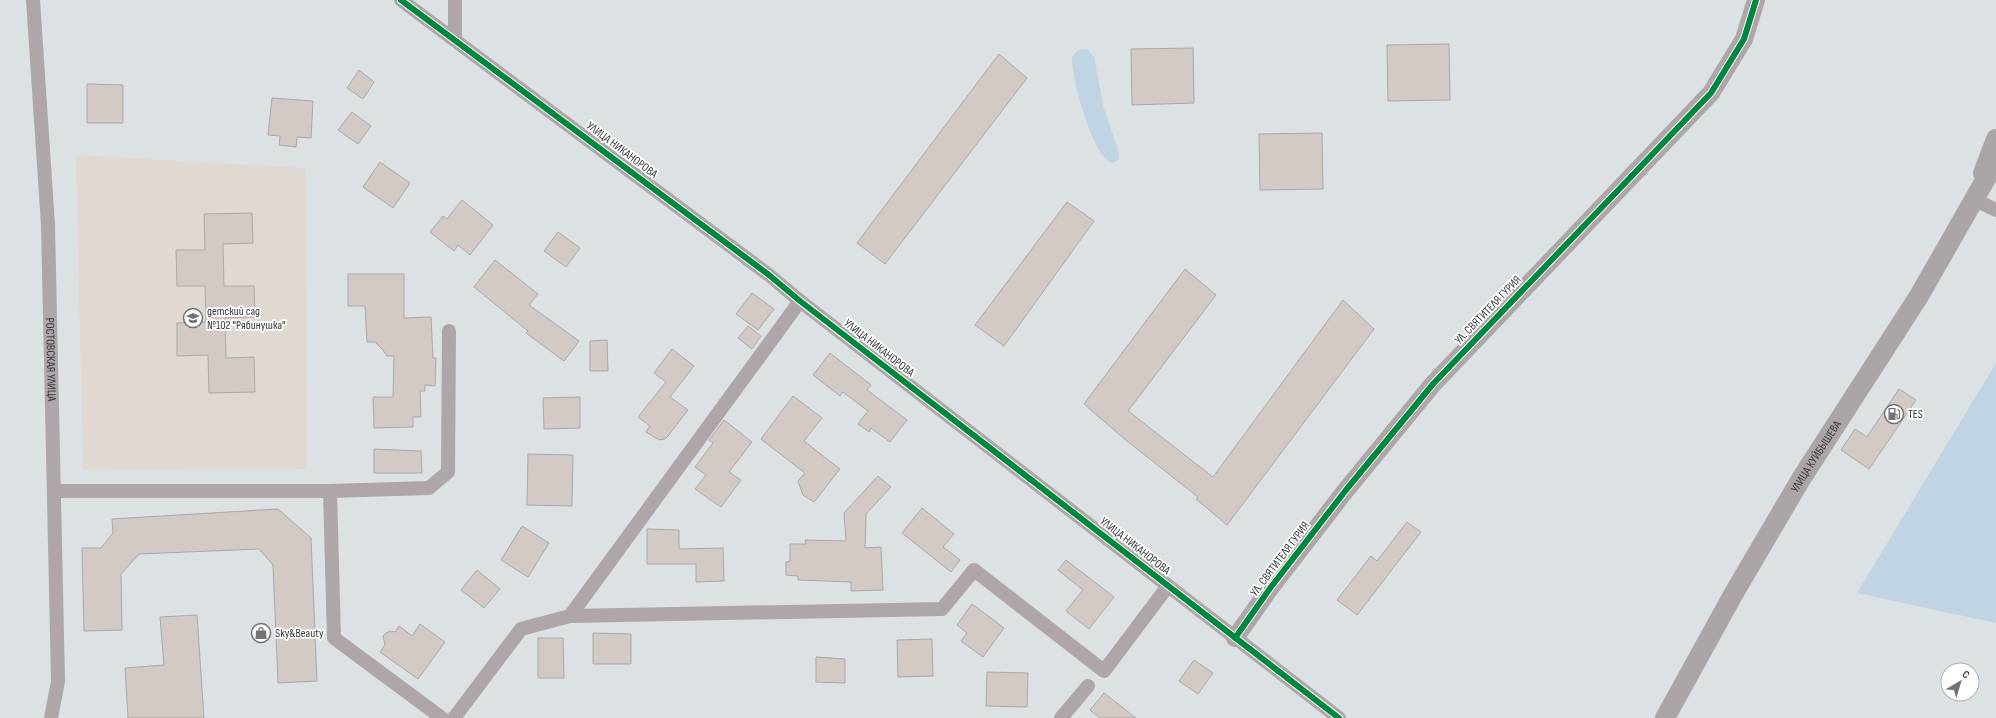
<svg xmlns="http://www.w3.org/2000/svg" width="1996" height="718" font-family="'Sofia Sans Condensed',sans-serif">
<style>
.education{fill:#e0d9d1}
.green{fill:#c1d4e3}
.building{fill:#d3cac5;stroke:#a8a9a9}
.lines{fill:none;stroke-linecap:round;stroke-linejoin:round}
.minor{stroke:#aea6a8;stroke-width:14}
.tertiary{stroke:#aea6a8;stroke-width:18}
.secondary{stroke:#aca5a8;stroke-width:20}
.cycleway-casing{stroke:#fff;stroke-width:8}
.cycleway{stroke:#00873e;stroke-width:6}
.labels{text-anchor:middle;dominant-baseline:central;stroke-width:3.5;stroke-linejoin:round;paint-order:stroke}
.street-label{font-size:12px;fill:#35383a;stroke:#fff}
.poi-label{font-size:12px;fill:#35383a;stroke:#fff;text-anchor:start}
</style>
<rect width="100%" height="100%" fill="#dce1e4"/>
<!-- education -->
<path class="education" d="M 76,155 L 306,168 L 307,469 L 83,470 Z"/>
<!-- green -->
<path class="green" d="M 1083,49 L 1088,50 L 1094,57 L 1104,109 L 1119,153 L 1119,159 L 1113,163 C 1093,160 1071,76 1072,57 L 1078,50 Z
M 1996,363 L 1996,623 L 1857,593 Z"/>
<!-- building -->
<path class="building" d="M 1449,44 L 1450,100 L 1388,101 L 1387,45 Z
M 1193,48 L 1194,103 L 1132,105 L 1131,49 Z
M 999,54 L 1027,78 L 885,264 L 857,243 Z
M 359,70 L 374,82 L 363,99 L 347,88 Z
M 87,84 L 123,85 L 123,123 L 87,123 Z
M 272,98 L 313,101 L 311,138 L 297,137 L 296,147 L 279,145 L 280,136 L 268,135 Z
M 352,112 L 371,126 L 358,144 L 338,130 Z
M 1322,133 L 1323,189 L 1260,190 L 1259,134 Z
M 380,162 L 410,183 L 393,208 L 363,187 Z
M 462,200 L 493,225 L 470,255 L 458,245 L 454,251 L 430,232 L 443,216 L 447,219 Z
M 1067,202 L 1094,221 L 1004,346 L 975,325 Z
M 252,213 L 253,243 L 223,244 L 224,286 L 254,286 L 255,317 L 225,318 L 226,358 L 254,357 L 255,392 L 209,393 L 208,355 L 177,356 L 177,323 L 206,322 L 205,286 L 177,286 L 176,250 L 205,250 L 204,214 Z
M 558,232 L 580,248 L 566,267 L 544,251 Z
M 495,260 L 538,294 L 529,305 L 579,341 L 564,361 L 526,333 L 528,331 L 474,287 Z
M 1185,269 L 1216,295 L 1128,411 L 1213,477 L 1343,300 L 1374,329 L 1227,525 L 1196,499 L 1198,497 L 1127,441 L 1084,404 Z
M 348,274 L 404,274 L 404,318 L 431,317 L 433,358 L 436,358 L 435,386 L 425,385 L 425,391 L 420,391 L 421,417 L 413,417 L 413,427 L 374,428 L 373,397 L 393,397 L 394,356 L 387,356 L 383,350 L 375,342 L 367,342 L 365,306 L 348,306 Z
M 752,293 L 774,309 L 758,330 L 736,314 Z
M 748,326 L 761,336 L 752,349 L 738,338 Z
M 607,340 L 608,371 L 590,371 L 590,341 Z
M 672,349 L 694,366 L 670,397 L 688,410 L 668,436 L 665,439 L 659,440 L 646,432 L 650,426 L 638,417 L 666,382 L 654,373 Z
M 830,353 L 871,385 L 867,390 L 907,420 L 890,442 L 871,428 L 869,432 L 858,424 L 868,411 L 843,392 L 840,396 L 813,375 Z
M 1899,389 L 1916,400 L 1869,469 L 1841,450 L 1855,429 L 1867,437 Z
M 793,396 L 822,418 L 804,441 L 840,469 L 814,502 L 803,495 L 798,481 L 805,473 L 761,439 Z
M 580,397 L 580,428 L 544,429 L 543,398 Z
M 724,420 L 752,442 L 729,472 L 741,480 L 721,507 L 695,489 L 706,475 L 695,467 L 713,443 L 709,440 Z
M 374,449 L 421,451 L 422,473 L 374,473 Z
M 528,454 L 573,455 L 572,506 L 527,505 Z
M 878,476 L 891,487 L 866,514 L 865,548 L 881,547 L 883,590 L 851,591 L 851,582 L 798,580 L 798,576 L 786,575 L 786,562 L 790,561 L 790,544 L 806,544 L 805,540 L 846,541 L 844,513 Z
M 922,508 L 954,534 L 943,547 L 960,560 L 951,572 L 902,533 Z
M 278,509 L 311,538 L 317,681 L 278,683 L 273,565 L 259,549 L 139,554 L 121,574 L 122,630 L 84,631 L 82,548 L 101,548 L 113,533 L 112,519 Z
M 1407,522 L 1421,532 L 1357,615 L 1337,600 L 1371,556 L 1377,561 Z
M 522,526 L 549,543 L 528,577 L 501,560 Z
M 647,529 L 679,530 L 679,549 L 723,548 L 724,581 L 696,582 L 696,564 L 647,564 Z
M 1066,560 L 1114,597 L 1089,629 L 1066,611 L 1083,590 L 1058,570 Z
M 477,570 L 500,589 L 484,608 L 461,590 Z
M 972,604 L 1004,628 L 983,657 L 961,641 L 967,633 L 957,625 Z
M 197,615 L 204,718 L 128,718 L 125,668 L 164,665 L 160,617 Z
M 420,624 L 445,642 L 418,679 L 380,652 L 385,645 L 383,636 L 386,633 L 390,631 L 395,632 L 399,626 L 412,636 Z
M 593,633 L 631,634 L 631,664 L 593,664 Z
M 538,638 L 563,638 L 564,678 L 538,678 Z
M 932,639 L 933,676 L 898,677 L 897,640 Z
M 816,657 L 845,659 L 845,683 L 816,682 Z
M 1194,660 L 1213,673 L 1198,694 L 1179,681 Z
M 987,672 L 1028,673 L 1027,707 L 986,706 Z
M 1104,693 L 1136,718 L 1100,718 L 1090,710 Z"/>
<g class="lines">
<!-- minor -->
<g class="minor">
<path id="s1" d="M 33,0 L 48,225 L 58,681 L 51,718"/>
<path d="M 401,0 L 769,275 L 800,301 L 1339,718"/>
<path d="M 455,0 L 455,39"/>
<path d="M 1973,199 L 1996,210"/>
<path d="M 54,491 L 330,491 L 429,488 L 448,472 L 449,331"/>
<path d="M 330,491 L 334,638 L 442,718"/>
<path d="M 570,616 L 942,609 L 974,570 L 1104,671 L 1168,586"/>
<path d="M 454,718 L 521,629 L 570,616 L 800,301"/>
<path d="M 1061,718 L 1088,686"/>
</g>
<!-- tertiary -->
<path class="tertiary" d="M 1235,638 L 1271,587 L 1346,490 L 1433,384 L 1711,93 L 1744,39 L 1756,0"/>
<!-- secondary -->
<g class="secondary">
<path d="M 1983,173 L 1996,139"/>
<path id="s2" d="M 1665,718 L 1734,593 L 1801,479 L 1919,296 L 1996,161"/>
</g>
<!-- cycleway casing -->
<g class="cycleway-casing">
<path id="cycleway" d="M 401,0 L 769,275 L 800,301 L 1339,718
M 1235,638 L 1271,587 L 1346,490 L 1433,384 L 1711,93 L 1744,39 L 1756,0"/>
</g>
<!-- cycleway -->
<use href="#cycleway" class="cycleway"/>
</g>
<!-- icons -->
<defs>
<g id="school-ring" transform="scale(1)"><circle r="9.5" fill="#fff" stroke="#6f7376" stroke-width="1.5"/><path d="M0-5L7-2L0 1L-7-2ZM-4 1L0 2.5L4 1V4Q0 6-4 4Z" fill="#6f7376"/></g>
<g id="fuel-ring" transform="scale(1)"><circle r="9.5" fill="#fff" stroke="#6f7376" stroke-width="1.5"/><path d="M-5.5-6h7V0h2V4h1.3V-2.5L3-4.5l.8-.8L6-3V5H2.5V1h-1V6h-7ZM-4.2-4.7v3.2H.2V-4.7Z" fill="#6f7376"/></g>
<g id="shop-ring" transform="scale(1)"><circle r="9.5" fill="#fff" stroke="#6f7376" stroke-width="1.5"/><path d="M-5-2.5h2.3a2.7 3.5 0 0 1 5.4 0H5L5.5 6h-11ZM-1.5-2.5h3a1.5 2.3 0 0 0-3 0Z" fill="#6f7376"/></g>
</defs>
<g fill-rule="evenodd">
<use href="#school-ring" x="193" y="318"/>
<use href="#fuel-ring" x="1894" y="414"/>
<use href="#shop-ring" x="261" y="633"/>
</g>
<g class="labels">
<!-- street labels -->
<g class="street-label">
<text transform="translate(622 150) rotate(37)">УЛИЦА НИКАНОРОВА</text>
<text transform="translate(1488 310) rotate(-46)">УЛ. СВЯТИТЕЛЯ ГУРИЯ</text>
<text transform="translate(879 348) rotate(38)">УЛИЦА НИКАНОРОВА</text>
<text stroke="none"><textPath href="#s1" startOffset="360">РОСТОВСКАЯ УЛИЦА</textPath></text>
<text stroke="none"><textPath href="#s2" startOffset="302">УЛИЦА КУЙБЫШЕВА</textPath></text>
<text transform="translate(1135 546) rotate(38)">УЛИЦА НИКАНОРОВА</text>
<text transform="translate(1280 559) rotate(-53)">УЛ. СВЯТИТЕЛЯ ГУРИЯ</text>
</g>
<!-- poi labels -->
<g class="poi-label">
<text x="207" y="311">детский сад<tspan x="207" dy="14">№102 "Рябинушка"</tspan></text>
<text x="1908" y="414">TES</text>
<text x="275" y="633">Sky&amp;Beauty</text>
</g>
</g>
<!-- north arrow -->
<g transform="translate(1960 682) rotate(38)"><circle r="19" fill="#ffffff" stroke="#aeafb0"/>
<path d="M0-3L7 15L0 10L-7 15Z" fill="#6f7376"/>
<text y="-6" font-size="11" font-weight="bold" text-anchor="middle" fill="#35383a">С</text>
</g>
</svg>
